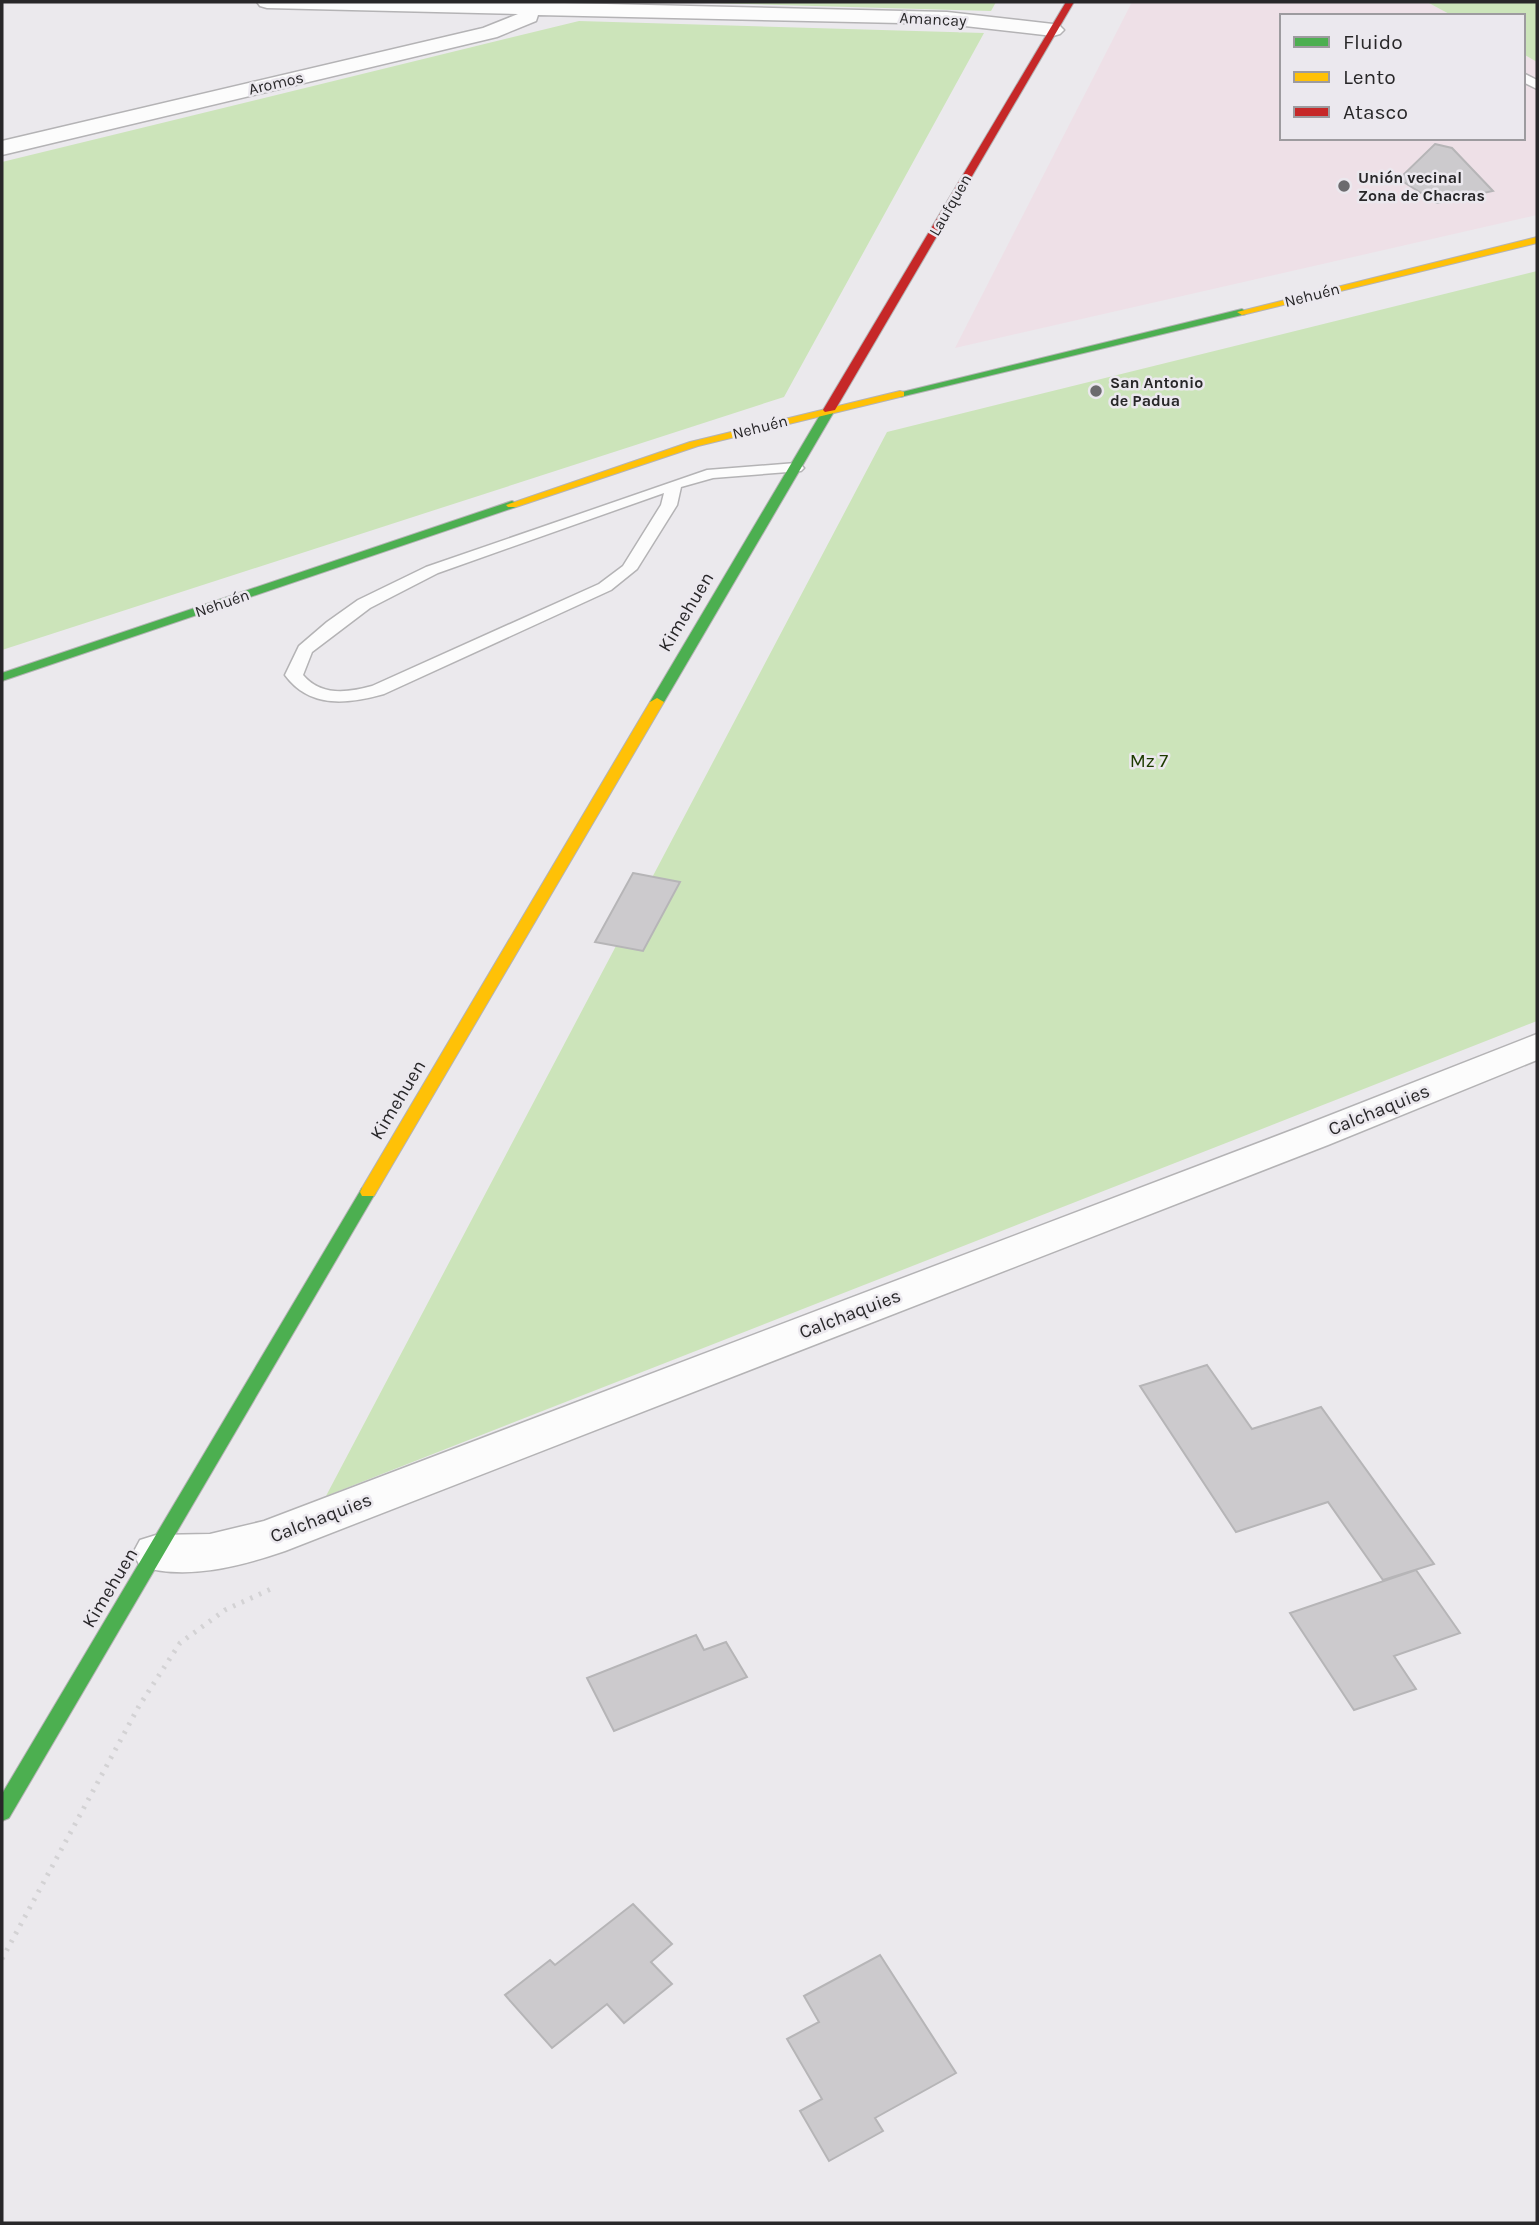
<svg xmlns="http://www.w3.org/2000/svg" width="1539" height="2225" font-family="Karla,sans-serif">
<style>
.commercial{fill:#eee0e7}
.green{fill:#cce4ba}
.building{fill:#cccacd;stroke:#b6b5b7;stroke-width:2}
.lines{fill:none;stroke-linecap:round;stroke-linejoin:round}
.lane-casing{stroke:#b4b3b5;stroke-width:3}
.street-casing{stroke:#b4b3b5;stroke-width:3}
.fast-casing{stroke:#b4b3b5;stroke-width:2}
.slow-casing{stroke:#b4b3b5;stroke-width:2}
.jam-casing{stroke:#b4b3b5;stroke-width:2}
.path{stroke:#d3d2d4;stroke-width:5;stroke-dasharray:2.5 7;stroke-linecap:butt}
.lane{fill:#fcfcfc;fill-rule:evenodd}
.street{fill:#fcfcfc;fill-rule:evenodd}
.fast{fill:#4caf50;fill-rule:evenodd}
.slow{fill:#ffc107;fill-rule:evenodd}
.jam{fill:#c62828;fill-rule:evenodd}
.poi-dot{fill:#6c6b6e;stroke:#ebe8ee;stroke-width:2.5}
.labels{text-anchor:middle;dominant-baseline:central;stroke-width:5;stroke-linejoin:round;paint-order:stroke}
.far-street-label{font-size:16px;fill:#282729;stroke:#ebe8ee}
.far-poi-label{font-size:16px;font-weight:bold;fill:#282729;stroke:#ebe8ee;text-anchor:start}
.street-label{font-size:19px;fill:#282729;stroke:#ebe8ee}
.park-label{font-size:19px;fill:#1d3a00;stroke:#ebe8ee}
</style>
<rect width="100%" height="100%" fill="#ebe9ed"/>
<!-- commercial -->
<path class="commercial" d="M 1132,2 L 1427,2 L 1453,16 L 1282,16 L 1282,138 L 1523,138 L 1523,54 L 1537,62 L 1537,215 L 955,348 Z"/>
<!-- green -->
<path class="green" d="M 675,2 L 996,2 L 991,11 Z
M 1427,2 L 1537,2 L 1537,62 L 1523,54 L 1523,16 L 1453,16 Z
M 579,21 L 984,33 L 784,397 L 2,650 L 2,162 Z
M 1537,271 L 1537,1021 L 326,1496 L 887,432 Z"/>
<!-- building -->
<path class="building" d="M 1435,144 L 1452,148 L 1493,191 L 1437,203 L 1399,179 Z
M 633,873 L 680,882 L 643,951 L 595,942 Z
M 1207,1365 L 1252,1429 L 1321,1407 L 1434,1564 L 1383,1580 L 1328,1502 L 1236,1532 L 1140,1386 Z
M 1416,1570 L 1460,1633 L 1394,1656 L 1416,1689 L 1354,1710 L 1290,1613 Z
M 696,1635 L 704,1650 L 726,1642 L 747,1677 L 614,1731 L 587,1678 Z
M 633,1904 L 672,1944 L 651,1962 L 672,1984 L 624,2023 L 607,2004 L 552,2048 L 505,1995 L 550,1960 L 555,1965 Z
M 880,1955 L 956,2073 L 875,2118 L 883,2131 L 829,2161 L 800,2111 L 822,2099 L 787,2039 L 819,2022 L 804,1996 Z"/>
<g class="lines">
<!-- lane casing -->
<g class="lane-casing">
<path id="lane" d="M 1523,73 L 1537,80 L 1537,89 L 1523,82 Z
M 796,463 L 801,465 L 804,468 L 801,471 L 713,478 L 681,487 L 677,505 L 637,569 L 611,590 L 384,694 C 348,704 310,709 285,675 L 299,646 L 327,622 L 358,600 L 426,567 L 707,470 ZM 664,493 L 661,505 L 623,566 L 599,584 L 372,686 C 347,693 321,696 303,675 L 312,652 L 370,608 L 438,573 Z"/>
</g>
<!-- street casing -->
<g class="street-casing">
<path id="street" d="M 257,2 L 522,2 L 947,12 L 1053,24 L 1060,26 L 1064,30 L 1060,34 L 1053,36 L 947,24 L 538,15 L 536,21 L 497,37 L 2,155 L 2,141 L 483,28 L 518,14 L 267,8 L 260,6 Z
M 1537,1034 L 1537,1060 L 1328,1145 L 285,1551 C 241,1566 186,1581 140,1566 L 133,1553 L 140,1540 L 156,1535 L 210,1534 L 264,1521 L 1300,1127 Z"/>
</g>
<!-- fast casing -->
<g class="fast-casing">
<path id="fast" d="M 1242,309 L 1247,312 L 1246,314 L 900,397 L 894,394 Z
M 829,407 L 835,410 L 664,702 L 657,706 L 652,705 L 650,702 L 823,410 Z
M 512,501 L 516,503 L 516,507 L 2,681 L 2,673 Z
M 368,1186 L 376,1192 L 9,1818 L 2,1821 L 2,1794 L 362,1188 Z"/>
</g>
<!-- slow casing -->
<g class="slow-casing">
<path id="slow" d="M 1537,237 L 1537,243 L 1242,315 L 1237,312 Z
M 900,391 L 904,392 L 904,396 L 698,446 L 516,507 L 508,507 L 506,505 L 690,442 Z
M 657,698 L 664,702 L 374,1196 L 362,1196 L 360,1192 L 362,1188 L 650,702 Z"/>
</g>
<!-- jam casing -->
<g class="jam-casing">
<path id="jam" d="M 1066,2 L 1074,2 L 835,410 L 825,412 L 823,410 Z"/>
</g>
<!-- path -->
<path class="path" d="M 2,1959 L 139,1706 L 180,1643 L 225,1610 L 273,1588"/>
<!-- lane -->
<use href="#lane" class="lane"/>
<!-- street -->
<use href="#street" class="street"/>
<!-- fast -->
<use href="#fast" class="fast"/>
<!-- slow -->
<use href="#slow" class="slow"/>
<!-- jam -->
<use href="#jam" class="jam"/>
</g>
<!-- markers -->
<g class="poi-dot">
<circle cx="1344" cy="186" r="7"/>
<circle cx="1096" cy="391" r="7"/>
</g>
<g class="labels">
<!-- far-street labels -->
<g class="far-street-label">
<text transform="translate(933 19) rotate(3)">Amancay</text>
<text transform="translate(276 83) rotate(-13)">Aromos</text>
<text transform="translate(950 205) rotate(-60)">Laufquen</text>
<text transform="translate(1312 295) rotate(-14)">Nehuén</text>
<text transform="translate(760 427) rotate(-14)">Nehuén</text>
<text transform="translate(222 603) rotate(-19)">Nehuén</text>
</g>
<!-- far-poi labels -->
<g class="far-poi-label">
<text x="1358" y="177">Unión vecinal<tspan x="1358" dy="18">Zona de Chacras</tspan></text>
<text x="1110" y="382">San Antonio<tspan x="1110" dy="18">de Padua</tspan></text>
</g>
<!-- street labels -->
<g class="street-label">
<text transform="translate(686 612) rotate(-59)">Kimehuen</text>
<text transform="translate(398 1100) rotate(-59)">Kimehuen</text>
<text transform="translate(1379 1110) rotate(-22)">Calchaquies</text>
<text transform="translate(850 1314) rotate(-21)">Calchaquies</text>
<text transform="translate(321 1518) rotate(-21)">Calchaquies</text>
<text transform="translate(110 1588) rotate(-59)">Kimehuen</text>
</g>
<!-- park labels -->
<g class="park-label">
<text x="1149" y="761">Mz 7</text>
</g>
</g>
<!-- border -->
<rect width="1539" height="2225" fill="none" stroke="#282729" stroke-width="7"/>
<!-- legend -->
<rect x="1280" y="14" width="245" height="126" fill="#ebe8ee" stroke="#9d9b9f" stroke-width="2"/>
<rect x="1294" y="37" width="35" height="10" fill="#4caf50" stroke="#9d9b9f" stroke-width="2"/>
<text x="1343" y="49" font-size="21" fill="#282729">Fluido</text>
<rect x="1294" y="72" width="35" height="10" fill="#ffc107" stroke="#9d9b9f" stroke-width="2"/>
<text x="1343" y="84" font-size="21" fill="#282729">Lento</text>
<rect x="1294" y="107" width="35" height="10" fill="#c62828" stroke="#9d9b9f" stroke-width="2"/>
<text x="1343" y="119" font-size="21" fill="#282729">Atasco</text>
</svg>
